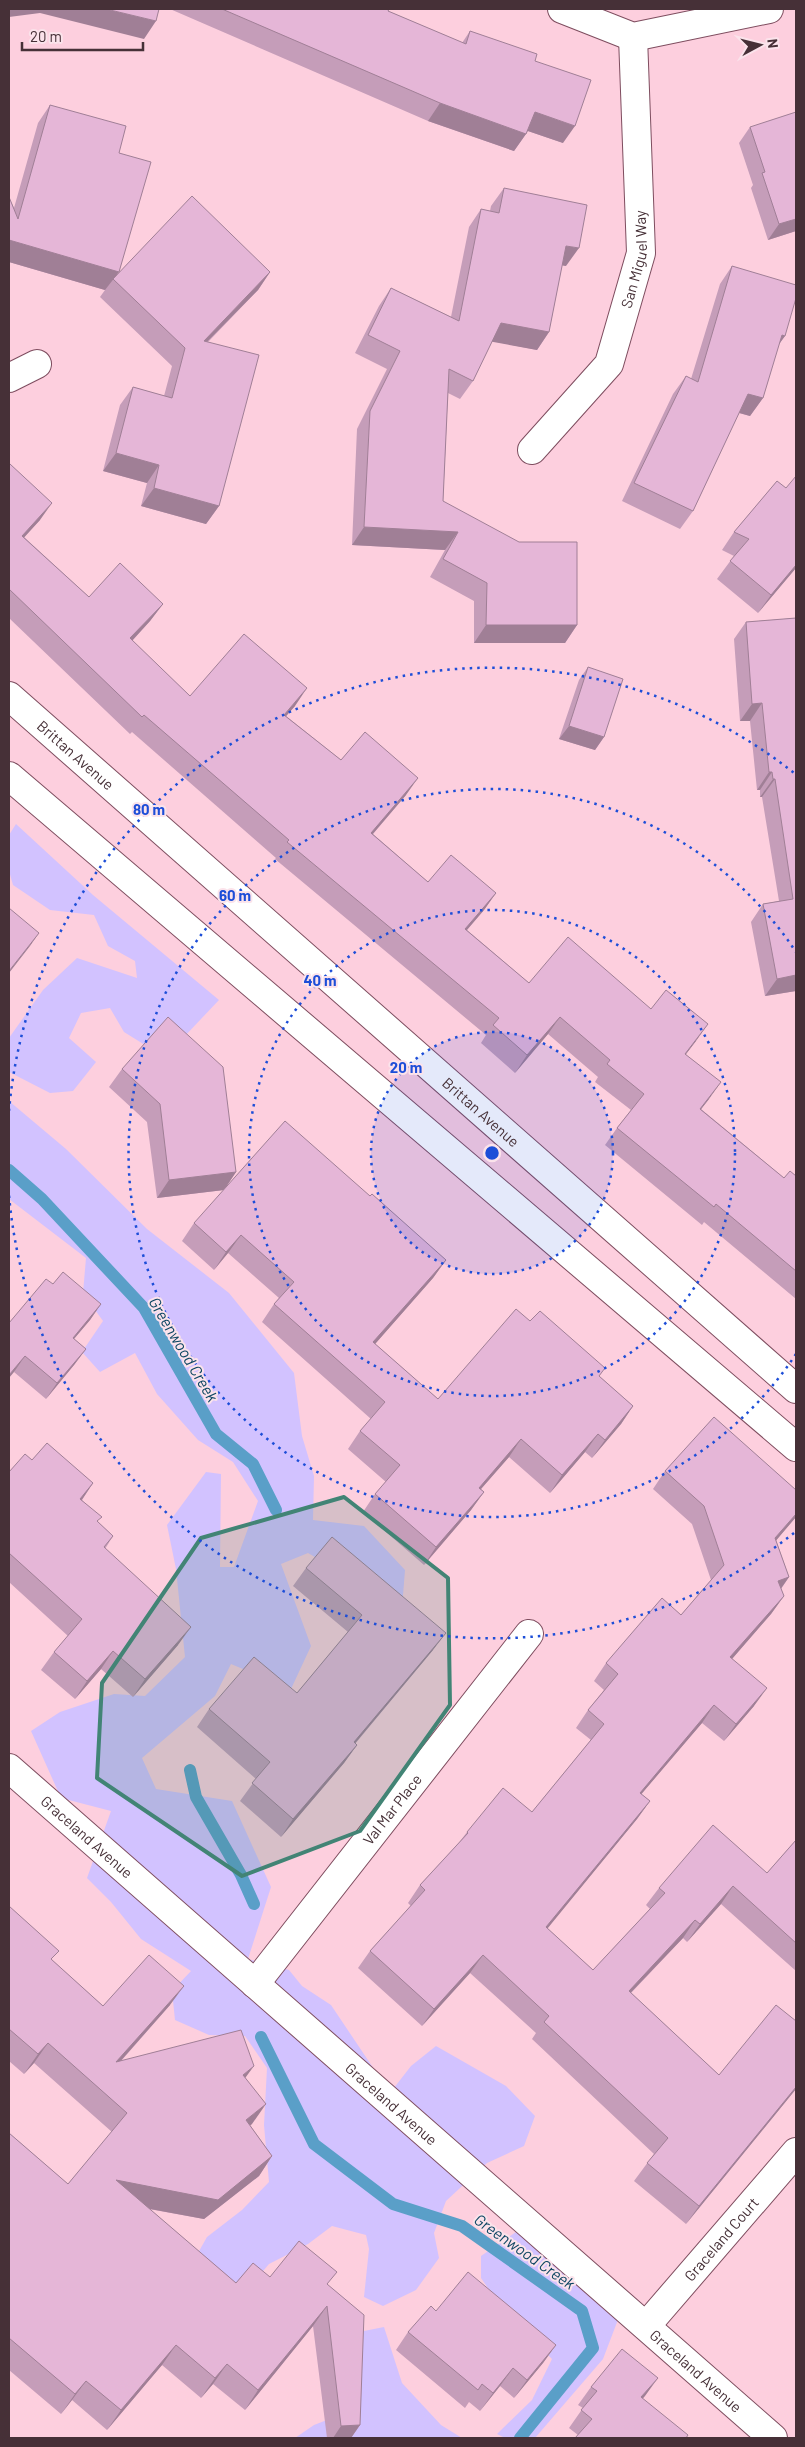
<svg xmlns="http://www.w3.org/2000/svg" width="805" height="2447" font-family="Barlow,sans-serif">
<style>
.green{fill:#d2c2ff}
.lines{fill:none;stroke-linecap:round;stroke-linejoin:round}
.stream{stroke:#5a9fc8;stroke-width:12}
.minor-casing{stroke:#7e4d5f;stroke-width:30}
.secondary-casing{stroke:#7e4d5f;stroke-width:30}
.minor{stroke:#fff;stroke-width:28}
.secondary{stroke:#fff;stroke-width:28}
.wall{fill:#c59db9}
.shaded-wall{fill:#a07f96}
.building{fill:#e5b6d7;stroke:#a07f96}
.marked{fill:#428475;fill-opacity:0.2;stroke:#428475;stroke-width:4;stroke-linejoin:round}
.ring{fill:none;stroke:#1d4ed8;stroke-width:2.5;stroke-dasharray:2.5 5}
.labels{text-anchor:middle;dominant-baseline:central;stroke-width:4;stroke-linejoin:round;paint-order:stroke}
.street-label{font-size:15px;fill:#463037;stroke:#fbe3eb}
.water-label{font-size:16px;font-style:italic;fill:#0c4562;stroke:#fbe3eb}
.centre{fill:#1d4ed8;stroke:#fbe3eb;stroke-width:2.5}
.ring-label{font-size:15px;text-anchor:middle;font-weight:bold;fill:#1d4ed8;stroke:#fbe3eb;stroke-width:4;stroke-linejoin:round;paint-order:stroke}
</style>
<rect width="100%" height="100%" fill="#fdcfde"/>
<!-- green -->
<path class="green" d="M 16,824 L 93,895 L 219,1000 L 183,1038 L 153,1050 L 124,1032 L 110,1008 L 81,1013 L 69,1038 L 96,1062 L 73,1091 L 50,1093 L 9,1072 L 9,1038 L 43,990 L 77,958 L 137,978 L 135,961 L 108,946 L 94,915 L 50,910 L 13,885 L 9,871 L 9,835 Z
M 9,1101 L 66,1149 L 147,1229 L 229,1293 L 294,1373 L 302,1436 L 314,1476 L 313,1520 L 364,1526 L 405,1570 L 402,1608 L 308,1553 L 281,1564 L 311,1646 L 291,1689 L 231,1664 L 215,1696 L 142,1758 L 156,1789 L 232,1801 L 271,1887 L 248,1959 L 289,1970 L 302,1986 L 331,2005 L 390,2093 L 411,2066 L 436,2046 L 506,2086 L 535,2116 L 524,2146 L 487,2163 L 446,2201 L 434,2233 L 439,2258 L 416,2290 L 383,2306 L 364,2297 L 369,2249 L 366,2235 L 332,2226 L 308,2244 L 269,2264 L 229,2311 L 194,2260 L 207,2237 L 242,2210 L 269,2182 L 264,2125 L 267,2068 L 245,2036 L 209,2035 L 175,2020 L 172,1991 L 191,1971 L 141,1939 L 111,1902 L 87,1878 L 111,1811 L 61,1798 L 31,1731 L 60,1712 L 114,1694 L 145,1696 L 185,1657 L 176,1569 L 167,1525 L 206,1472 L 221,1474 L 220,1567 L 234,1567 L 258,1501 L 233,1462 L 198,1440 L 157,1394 L 135,1353 L 100,1372 L 82,1352 L 103,1321 L 83,1293 L 86,1258 L 9,1199 Z
M 516,2232 L 570,2267 L 619,2317 L 603,2359 L 535,2438 L 505,2438 L 497,2434 L 532,2400 L 552,2359 L 503,2310 L 481,2278 L 481,2256 Z
M 384,2327 L 402,2383 L 441,2425 L 462,2438 L 295,2438 L 314,2425 L 358,2408 L 359,2332 Z"/>
<g class="lines">
<!-- stream -->
<path class="stream" d="M 9,1170 L 42,1199 L 144,1308 L 216,1434 L 253,1464 L 276,1510
M 190,1770 L 196,1797 L 241,1875 L 254,1904
M 261,2037 L 314,2144 L 393,2204 L 462,2226 L 582,2311 L 593,2348 L 520,2438"/>
<!-- minor casing -->
<g class="minor-casing">
<g id="minor">
<path d="M 562,9 L 633,37 L 769,9"/>
<path d="M 9,378 L 37,364"/>
<path id="s1" d="M 532,450 L 609,364 L 641,253 L 633,37"/>
<path id="s2" d="M 9,1768 L 773,2438"/>
<path id="s3" d="M 255,1984 L 529,1634"/>
<path id="s4" d="M 646,2326 L 796,2152"/>
</g>
</g>
<!-- secondary casing -->
<g class="secondary-casing">
<g id="secondary">
<path id="s5" d="M 9,696 L 796,1389"/>
<path d="M 9,776 L 796,1447"/>
</g>
</g>
<!-- minor -->
<use href="#minor" class="minor"/>
<!-- secondary -->
<use href="#secondary" class="secondary"/>
</g>
<!-- wall -->
<path class="wall" d="M 170,9 L 389,9 L 388,11 L 462,43 L 470,31 L 535,61 L 563,143 L 528,131 L 514,151 L 428,121 Z
M 50,105 L 119,153 L 117,275 L 270,272 L 258,290 L 208,342 L 219,506 L 206,524 L 141,506 L 147,483 L 103,471 L 120,405 L 133,387 L 164,396 L 172,366 L 100,297 L 105,290 L 9,262 L 9,197 L 14,208 L 38,123 Z
M 750,127 L 796,231 L 768,240 L 751,188 L 753,185 L 739,143 Z
M 504,188 L 566,266 L 562,265 L 549,332 L 537,350 L 492,341 L 473,381 L 460,399 L 448,393 L 443,501 L 577,625 L 565,643 L 474,643 L 474,601 L 430,577 L 445,550 L 352,545 L 357,429 L 387,369 L 355,353 L 379,306 L 391,288 L 451,317 L 469,227 L 481,209 L 490,211 L 491,206 Z
M 732,266 L 785,336 L 778,345 L 763,398 L 750,416 L 739,413 L 693,511 L 680,529 L 622,501 L 673,394 L 686,376 L 691,379 L 720,284 Z
M 9,465 L 40,520 L 24,537 L 89,597 L 163,604 L 150,621 L 132,641 L 190,696 L 295,706 L 286,716 L 341,760 L 406,795 L 373,834 L 428,882 L 496,893 L 484,910 L 467,930 L 529,983 L 651,1009 L 696,1041 L 686,1054 L 709,1099 L 701,1109 L 784,1178 L 796,1176 L 796,1299 L 704,1222 L 702,1225 L 605,1145 L 617,1128 L 631,1110 L 595,1082 L 598,1077 L 548,1034 L 515,1073 L 481,1043 L 486,1035 L 275,859 L 276,858 L 132,732 L 130,734 L 9,618 Z
M 777,481 L 796,568 L 758,613 L 717,579 L 734,556 L 722,550 L 734,532 Z
M 796,618 L 796,991 L 765,996 L 751,922 L 763,904 L 779,901 L 762,797 L 760,797 L 760,790 L 757,790 L 750,721 L 740,721 L 734,639 L 746,622 Z
M 588,667 L 604,737 L 595,750 L 559,739 L 579,680 Z
M 122,1069 L 236,1172 L 224,1190 L 157,1198 L 147,1122 L 109,1087 Z
M 370,1196 L 446,1260 L 433,1278 L 375,1344 L 438,1399 L 530,1321 L 600,1377 L 633,1406 L 621,1424 L 592,1458 L 585,1452 L 550,1493 L 509,1457 L 481,1489 L 484,1492 L 471,1510 L 424,1565 L 363,1512 L 375,1494 L 386,1482 L 348,1449 L 360,1431 L 371,1419 L 262,1322 L 274,1304 L 279,1298 L 228,1253 L 214,1270 L 182,1241 L 194,1223 Z
M 53,1284 L 101,1304 L 90,1320 L 74,1339 L 86,1349 L 74,1365 L 46,1399 L 14,1372 Z
M 32,1460 L 93,1483 L 82,1500 L 98,1522 L 113,1536 L 105,1549 L 178,1645 L 133,1697 L 101,1669 L 75,1699 L 41,1670 L 54,1652 L 68,1636 L 9,1582 L 9,1472 Z
M 665,1471 L 796,1490 L 796,1517 L 776,1540 L 789,1577 L 781,1589 L 784,1596 L 771,1614 L 732,1659 L 754,1706 L 724,1741 L 702,1723 L 641,1794 L 650,1801 L 637,1819 L 547,1928 L 593,1970 L 650,1909 L 646,1905 L 659,1888 L 767,1873 L 796,1840 L 796,1971 L 721,1904 L 687,1942 L 683,1938 L 631,1993 L 719,2075 L 796,2089 L 686,2224 L 634,2181 L 654,2154 L 532,2039 L 536,2033 L 470,1973 L 422,2026 L 358,1968 L 370,1951 L 411,1906 L 408,1903 L 420,1885 L 458,1844 L 467,1832 L 532,1812 L 591,1740 L 576,1728 L 588,1710 L 604,1690 L 594,1681 L 606,1663 L 681,1615 L 711,1580 L 692,1524 L 653,1489 Z
M 306,1568 L 433,1650 L 355,1744 L 357,1745 L 344,1763 L 281,1837 L 240,1801 L 256,1779 L 197,1727 L 209,1709 L 297,1693 L 348,1632 L 293,1586 Z
M 9,1906 L 52,1960 L 103,2006 L 170,2005 L 121,2061 L 245,2078 L 252,2124 L 250,2125 L 272,2156 L 259,2176 L 204,2219 L 149,2209 L 236,2283 L 270,2277 L 328,2285 L 360,2425 L 351,2438 L 327,2438 L 313,2326 L 245,2410 L 213,2384 L 201,2398 L 162,2365 L 107,2430 L 72,2400 L 61,2414 L 9,2370 L 9,2133 L 68,2184 L 112,2132 L 34,2063 L 24,2074 L 9,2061 Z
M 436,2311 L 556,2345 L 543,2363 L 514,2398 L 500,2386 L 480,2411 L 469,2402 L 465,2408 L 396,2350 L 408,2332 Z
M 658,2378 L 578,2435 L 569,2428 L 583,2408 L 578,2405 L 591,2387 Z"/>
<!-- shaded-wall -->
<path class="shaded-wall" d="M 9,9 L 106,9 L 156,21 L 144,39 L 40,13 L 9,17 Z
M 440,103 L 526,134 L 514,151 L 428,121 Z
M 535,112 L 575,126 L 563,143 L 522,129 Z
M 796,219 L 796,231 L 768,240 L 779,224 Z
M 9,240 L 119,272 L 105,290 L 9,262 Z
M 566,246 L 579,248 L 566,266 L 554,264 Z
M 270,272 L 258,290 L 191,358 L 204,341 Z
M 501,323 L 549,332 L 537,350 L 488,341 Z
M 782,335 L 785,336 L 772,354 Z
M 748,394 L 763,398 L 750,416 L 736,412 Z
M 116,453 L 159,465 L 147,483 L 103,471 Z
M 154,488 L 219,506 L 206,524 L 141,506 Z
M 52,503 L 40,520 L 10,553 L 22,536 Z
M 364,527 L 458,532 L 445,550 L 352,545 Z
M 796,565 L 796,568 L 758,613 L 771,595 Z
M 163,604 L 150,621 L 118,656 L 130,638 Z
M 486,625 L 577,625 L 565,643 L 474,643 Z
M 307,688 L 295,706 L 272,732 L 284,715 Z
M 762,703 L 750,721 L 740,721 L 752,704 Z
M 569,726 L 604,737 L 595,750 L 559,739 Z
M 769,772 L 772,772 L 760,790 L 757,790 Z
M 418,778 L 406,795 L 359,850 L 371,833 Z
M 773,779 L 775,779 L 762,797 L 760,797 Z
M 496,893 L 484,910 L 453,946 L 465,929 Z
M 39,933 L 30,946 L 9,973 L 9,971 Z
M 796,975 L 796,991 L 765,996 L 777,979 Z
M 560,1017 L 548,1034 L 515,1073 L 527,1055 Z
M 708,1024 L 696,1041 L 673,1071 L 685,1054 Z
M 721,1082 L 709,1099 L 688,1126 L 700,1109 Z
M 236,1172 L 224,1190 L 157,1198 L 169,1180 Z
M 241,1235 L 228,1253 L 214,1270 L 226,1252 Z
M 446,1260 L 433,1278 L 361,1360 L 373,1342 Z
M 101,1304 L 90,1320 L 61,1354 L 73,1338 Z
M 86,1349 L 74,1365 L 46,1399 L 57,1383 Z
M 25,1356 L 14,1372 L 9,1378 L 9,1375 Z
M 633,1406 L 621,1424 L 592,1458 L 605,1440 Z
M 598,1434 L 585,1452 L 550,1493 L 562,1475 Z
M 521,1439 L 509,1457 L 466,1506 L 479,1488 Z
M 93,1483 L 81,1501 L 80,1499 Z
M 484,1492 L 471,1510 L 424,1565 L 436,1547 Z
M 796,1514 L 796,1517 L 763,1556 L 775,1538 Z
M 789,1577 L 777,1594 L 778,1581 Z
M 784,1596 L 771,1614 L 718,1675 L 730,1657 Z
M 191,1627 L 178,1645 L 133,1697 L 145,1679 Z
M 446,1633 L 433,1650 L 341,1760 L 354,1742 Z
M 113,1651 L 101,1669 L 75,1699 L 87,1681 Z
M 767,1688 L 754,1706 L 724,1741 L 736,1724 Z
M 714,1705 L 702,1723 L 627,1811 L 640,1793 Z
M 357,1745 L 344,1763 L 281,1837 L 293,1819 Z
M 650,1801 L 637,1819 L 534,1945 L 546,1927 Z
M 733,1886 L 721,1904 L 687,1942 L 700,1924 Z
M 695,1920 L 683,1938 L 616,2008 L 629,1991 Z
M 483,1955 L 470,1973 L 422,2026 L 434,2009 Z
M 184,1986 L 170,2005 L 102,2082 L 116,2062 Z
M 48,2043 L 34,2063 L 24,2074 L 38,2054 Z
M 254,2066 L 240,2085 L 243,2075 Z
M 796,2087 L 796,2089 L 686,2224 L 699,2206 Z
M 266,2104 L 252,2124 L 232,2139 L 246,2120 Z
M 272,2156 L 259,2176 L 204,2219 L 102,2200 L 116,2180 Z
M 327,2306 L 313,2326 L 245,2410 L 258,2390 Z
M 176,2345 L 162,2365 L 107,2430 L 121,2410 Z
M 556,2345 L 543,2363 L 514,2398 L 527,2380 Z
M 227,2364 L 213,2384 L 201,2398 L 215,2378 Z
M 513,2368 L 500,2386 L 480,2411 L 493,2393 Z
M 658,2378 L 645,2396 L 629,2415 L 641,2397 Z
M 86,2381 L 72,2400 L 61,2414 L 75,2394 Z
M 360,2425 L 351,2438 L 333,2438 L 341,2426 Z"/>
<!-- building -->
<path class="building" d="M 106,9 L 159,9 L 156,21 Z
M 222,9 L 389,9 L 388,11 L 466,44 L 470,31 L 537,54 L 535,61 L 591,80 L 575,126 L 535,112 L 526,134 L 440,103 Z
M 50,105 L 126,126 L 119,153 L 151,162 L 119,272 L 9,240 L 9,197 L 18,219 Z
M 796,112 L 796,219 L 779,224 L 762,173 L 765,172 L 750,127 Z
M 504,188 L 587,205 L 579,248 L 566,246 L 549,332 L 501,323 L 473,381 L 449,369 L 443,501 L 519,542 L 577,542 L 577,625 L 486,625 L 487,583 L 443,559 L 458,532 L 364,527 L 370,411 L 400,351 L 368,335 L 391,288 L 459,321 L 481,209 L 499,213 Z
M 192,196 L 270,272 L 204,341 L 259,355 L 219,506 L 154,488 L 159,465 L 116,453 L 133,387 L 172,398 L 185,348 L 113,279 Z
M 732,266 L 796,285 L 796,298 L 785,336 L 782,335 L 763,398 L 748,394 L 693,511 L 634,483 L 686,376 L 698,382 Z
M 10,464 L 52,503 L 22,536 L 89,597 L 120,563 L 163,604 L 130,638 L 190,696 L 244,634 L 307,688 L 284,715 L 341,760 L 365,732 L 418,778 L 371,833 L 428,882 L 451,855 L 496,893 L 465,929 L 529,983 L 568,937 L 651,1009 L 666,990 L 708,1024 L 685,1054 L 721,1082 L 700,1109 L 784,1178 L 790,1171 L 796,1176 L 796,1271 L 716,1204 L 714,1207 L 617,1128 L 644,1094 L 607,1064 L 610,1060 L 560,1017 L 527,1055 L 493,1025 L 499,1018 L 287,842 L 289,840 L 144,715 L 142,717 L 9,589 L 9,465 Z
M 796,476 L 796,565 L 771,595 L 730,561 L 749,539 L 734,532 L 777,481 L 786,488 Z
M 796,618 L 796,975 L 777,979 L 763,904 L 793,899 L 775,779 L 773,779 L 772,772 L 769,772 L 762,703 L 752,704 L 746,622 Z
M 588,667 L 623,679 L 604,737 L 569,726 Z
M 9,908 L 39,933 L 9,971 Z
M 168,1017 L 223,1067 L 236,1172 L 169,1180 L 160,1104 L 122,1069 Z
M 285,1121 L 370,1196 L 372,1194 L 446,1260 L 373,1342 L 438,1399 L 516,1309 L 530,1321 L 540,1311 L 605,1368 L 599,1376 L 633,1406 L 605,1440 L 598,1434 L 562,1475 L 521,1439 L 479,1488 L 484,1492 L 436,1547 L 375,1494 L 400,1465 L 360,1431 L 385,1402 L 274,1304 L 294,1282 L 241,1235 L 226,1252 L 194,1223 Z
M 63,1272 L 101,1304 L 73,1338 L 86,1349 L 57,1383 L 25,1356 L 9,1375 L 9,1323 L 46,1279 L 53,1284 Z
M 714,1417 L 796,1490 L 796,1514 L 775,1538 L 789,1577 L 778,1581 L 784,1596 L 730,1657 L 767,1688 L 736,1724 L 714,1705 L 640,1793 L 650,1801 L 546,1927 L 593,1970 L 665,1893 L 659,1888 L 713,1825 L 767,1873 L 796,1840 L 796,1943 L 733,1886 L 700,1924 L 695,1920 L 629,1991 L 719,2075 L 776,2005 L 796,2021 L 796,2087 L 699,2206 L 647,2163 L 668,2138 L 544,2022 L 549,2016 L 483,1955 L 434,2009 L 370,1951 L 425,1890 L 420,1885 L 468,1833 L 467,1832 L 503,1788 L 532,1812 L 604,1724 L 588,1710 L 618,1674 L 606,1663 L 662,1598 L 681,1615 L 724,1565 L 704,1506 L 665,1471 Z
M 47,1443 L 93,1483 L 80,1499 L 102,1517 L 97,1521 L 113,1536 L 104,1547 L 191,1627 L 145,1679 L 113,1651 L 87,1681 L 54,1652 L 82,1619 L 9,1553 L 9,1472 L 25,1454 L 32,1460 Z
M 332,1537 L 446,1633 L 354,1742 L 357,1745 L 293,1819 L 252,1783 L 270,1762 L 209,1709 L 254,1657 L 297,1693 L 362,1615 L 306,1568 Z
M 9,1906 L 59,1951 L 51,1959 L 103,2006 L 149,1955 L 184,1986 L 116,2062 L 241,2030 L 254,2066 L 243,2075 L 266,2104 L 246,2120 L 272,2156 L 218,2200 L 116,2180 L 236,2283 L 253,2263 L 270,2277 L 299,2241 L 337,2272 L 327,2284 L 364,2315 L 360,2425 L 341,2426 L 327,2306 L 258,2390 L 227,2364 L 215,2378 L 176,2345 L 121,2410 L 86,2381 L 75,2394 L 9,2338 L 9,2133 L 68,2184 L 127,2113 L 48,2043 L 38,2054 L 9,2029 Z
M 468,2272 L 556,2345 L 527,2380 L 513,2368 L 493,2393 L 482,2384 L 478,2390 L 408,2332 L 431,2306 L 436,2311 Z
M 622,2349 L 658,2378 L 641,2397 L 688,2435 L 686,2438 L 575,2438 L 592,2419 L 581,2410 L 597,2391 L 591,2387 Z"/>
<!-- marked area -->
<path class="marked" d="M 344,1497 L 448,1578 L 450,1705 L 360,1831 L 242,1876 L 97,1778 L 102,1683 L 201,1538 Z"/>
<!-- distance rings -->
<circle cx="492" cy="1153" r="121" fill="#1d4ed8" fill-opacity=".12"/>
<g class="ring">
<circle cx="492" cy="1153" r="121"/>
<circle cx="492" cy="1153" r="243"/>
<path d="M796 1354A364 364 0 1 1 796 952"/>
<path d="M794 1533A485 485 0 0 1 9 1195M9 1111A485 485 0 0 1 794 773"/>
</g>
<g class="labels">
<!-- street labels -->
<g class="street-label">
<text stroke="none"><textPath href="#s1" startOffset="224">San Miguel Way</textPath></text>
<text stroke="none"><textPath href="#s5" startOffset="89">Brittan Avenue</textPath></text>
<text stroke="none"><textPath href="#s5" startOffset="629">Brittan Avenue</textPath></text>
<text stroke="none"><textPath href="#s3" startOffset="222">Val Mar Place</textPath></text>
<text stroke="none"><textPath href="#s2" startOffset="104">Graceland Avenue</textPath></text>
<text stroke="none"><textPath href="#s2" startOffset="509">Graceland Avenue</textPath></text>
<text stroke="none"><textPath href="#s4" startOffset="115">Graceland Court</textPath></text>
<text stroke="none"><textPath href="#s2" startOffset="914">Graceland Avenue</textPath></text>
</g>
<!-- water labels -->
<g class="water-label">
<text transform="translate(184 1349) rotate(59)">Greenwood Creek</text>
<text transform="translate(525 2251) rotate(35)">Greenwood Creek</text>
</g>
</g>
<circle cx="492" cy="1153" r="8" class="centre"/>
<g class="ring-label">
<text x="149" y="815">80 m</text>
<text x="235" y="901">60 m</text>
<text x="320" y="986">40 m</text>
<text x="406" y="1073">20 m</text>
</g>
<!-- border -->
<rect width="805" height="2447" fill="none" stroke="#463037" stroke-width="20"/>
<!-- north arrow -->
<g transform="translate(760 45) rotate(83)" stroke="#fbe3eb" stroke-width="4" paint-order="stroke">
<path d="M0-4L9 19L0 12L-9 19Z" fill="#463037"/>
<text y="-8" font-size="14" font-weight="bold" text-anchor="middle" fill="#463037">N</text>
</g>
<!-- scale -->
<path d="M22 42v8h121v-8" fill="none" stroke="#463037" stroke-width="2.5"/>
<text x="30" y="42" font-size="15" fill="#463037" stroke="#fbe3eb" stroke-width="4" paint-order="stroke">20 m</text>
</svg>
